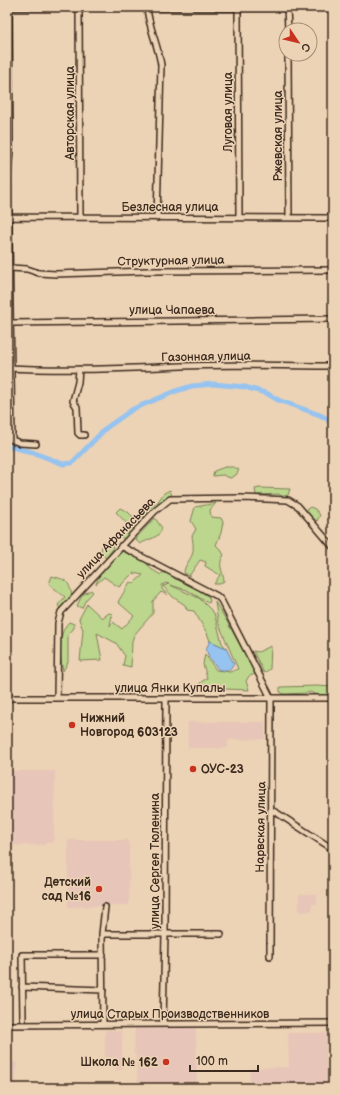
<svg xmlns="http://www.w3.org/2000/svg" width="340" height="1095" font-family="'Balsamiq Sans',sans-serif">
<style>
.built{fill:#e7c5b8}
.green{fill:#bcd68e;stroke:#7c8056}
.water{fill:#96c3f0;stroke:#72869c}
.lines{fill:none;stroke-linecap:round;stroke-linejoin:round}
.canal{stroke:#96c3f0;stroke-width:5}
.minor-casing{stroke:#3b2a1e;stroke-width:8}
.minor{stroke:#edd3b5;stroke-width:5}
.poi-dot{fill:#c8321e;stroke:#edd3b5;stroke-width:1.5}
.labels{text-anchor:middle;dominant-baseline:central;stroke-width:3;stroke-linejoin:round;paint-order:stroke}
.street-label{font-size:12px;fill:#3b2a1e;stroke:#edd3b5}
.poi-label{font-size:12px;font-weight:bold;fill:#3b2a1e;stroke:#edd3b5;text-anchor:start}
</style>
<rect width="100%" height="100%" fill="#edd3b5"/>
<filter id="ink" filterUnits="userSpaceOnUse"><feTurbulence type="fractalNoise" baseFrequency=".025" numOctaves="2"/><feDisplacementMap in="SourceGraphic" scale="8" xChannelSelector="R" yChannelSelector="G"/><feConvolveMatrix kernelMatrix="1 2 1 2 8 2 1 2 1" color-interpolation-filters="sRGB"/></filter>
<g filter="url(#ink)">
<!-- built -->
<path class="built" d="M 188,722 L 265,722 L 265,739 L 228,740 L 228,748 L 188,748 Z
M 7,771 L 55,771 L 54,842 L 45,843 L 45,845 L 13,845 L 13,842 L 7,842 Z
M 68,840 L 128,840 L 129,844 L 129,905 L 68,907 Z
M 299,894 L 317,894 L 317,904 L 312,904 L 312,911 L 299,912 Z
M 135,1028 L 196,1028 L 197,1088 L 138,1088 L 136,1056 L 134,1054 Z
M 105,1030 L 122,1031 L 122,1070 L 116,1070 L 116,1058 L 105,1057 Z
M 288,1033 L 333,1033 L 333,1088 L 250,1088 L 250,1068 L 289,1067 Z
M 7,1062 L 16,1062 L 16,1088 L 7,1088 Z"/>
<!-- green -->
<path class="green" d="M 225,467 L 234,467 L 239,470 L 236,475 L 230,478 L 223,475 L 213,476 L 214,471 Z
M 259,488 L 290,489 L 288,495 L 282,497 L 279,494 L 256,495 L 255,489 Z
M 170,490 L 172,496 L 148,515 L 124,540 L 121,536 L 130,527 L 116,512 L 120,508 L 128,512 L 137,521 L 145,510 L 157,503 L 164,493 Z
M 216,503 L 210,510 L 211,517 L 221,518 L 223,522 L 221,533 L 216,545 L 221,550 L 224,555 C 217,564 223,571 224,581 L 220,584 L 214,584 L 220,575 L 205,566 L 206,562 L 200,560 L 189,576 L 184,573 C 184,566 189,562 192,555 C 194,549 193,543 192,536 L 196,529 L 191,521 L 195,507 Z
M 310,507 L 315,509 L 320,515 L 317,521 L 307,513 L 307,509 Z
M 155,518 L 162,528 C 160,538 148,539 140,544 L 135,539 Z
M 104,542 L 112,544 L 113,549 L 106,558 L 100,552 Z
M 121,551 L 144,560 L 151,569 L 161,575 L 165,569 L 175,579 L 185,581 L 209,597 L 210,602 L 208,603 L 187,590 L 170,585 L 199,598 L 214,613 L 222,643 L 226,648 L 210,641 L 207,633 L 194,611 L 187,610 L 185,605 L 173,597 L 163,586 L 169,584 L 166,583 L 162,585 L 162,589 L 168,595 L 161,592 L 153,601 L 153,613 L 134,635 L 132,641 L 131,667 L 123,665 L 125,656 L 116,643 L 97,633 L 102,660 L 80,661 L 83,630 L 79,619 L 87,604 L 102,618 L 109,613 L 112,614 L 110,626 L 113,622 L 122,629 L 134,616 L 118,602 L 130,582 L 134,583 L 143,575 L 133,573 L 119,587 L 104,577 L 96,584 L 99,576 Z
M 52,576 C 66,580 69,580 72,596 L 60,609 L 58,605 L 65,597 L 49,584 Z
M 91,590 L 93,592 L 85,601 L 82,608 L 77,606 L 82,595 Z
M 215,602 L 225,618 L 256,674 L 249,676 L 246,681 L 249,690 L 201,688 L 200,683 L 207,678 L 203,664 L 205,654 L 216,670 L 230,672 L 238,669 L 218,622 Z
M 69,622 L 74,624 L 74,628 L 68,635 L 68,662 L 63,671 C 60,656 57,634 69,622 Z
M 271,646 L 270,669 L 264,673 L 253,651 L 258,652 Z
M 317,686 L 333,687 L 333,694 L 318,695 L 310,692 L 307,693 L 284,694 L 280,692 L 280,687 Z"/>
<!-- water -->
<path class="water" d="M 210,641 L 226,648 L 234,664 L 230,670 L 219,670 L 209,657 L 206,649 Z"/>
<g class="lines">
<!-- canal -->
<path class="canal" d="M 7,446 L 32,452 L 63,464 L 72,463 L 106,428 L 133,409 L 176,391 L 192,386 L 213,384 L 245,387 L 268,394 L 278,400 L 320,415 L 326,418 L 333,426"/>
<!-- minor casing -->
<g class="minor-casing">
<path id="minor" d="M 7,7 L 333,8
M 9,7 L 10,149 L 8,176 L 12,440 L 20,443 L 36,444
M 238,7 L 239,217
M 287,7 L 288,30
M 79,8 L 80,217
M 147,8 C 149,28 158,45 161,65 L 157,218
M 288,54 L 289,218
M 7,217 L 333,218
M 10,268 L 27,269 L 39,273 L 56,274 L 147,271 L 333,270
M 11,323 L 333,319
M 8,368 C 66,371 124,369 181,366 C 232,364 282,366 333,366
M 79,369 L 78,382 L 73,401 L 77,407 L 78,433 L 80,435 L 84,435
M 121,546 L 217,596 L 221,600 L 271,698 L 270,956
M 7,698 L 333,698
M 57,698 L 58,623 L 61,612 L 134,533 L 155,511 L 170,499 L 242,498 L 288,500 L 298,506 L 333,547
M 271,810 L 277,813 L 333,849
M 102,934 L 221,934
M 22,987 L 103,990
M 23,1019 L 22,955 L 103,955
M 163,1023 L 165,934 L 166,698
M 103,1024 L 102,934 L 105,907
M 7,1025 L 333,1023"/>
</g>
<!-- minor -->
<use href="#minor" class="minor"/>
</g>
</g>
<!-- markers -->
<g class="poi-dot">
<circle cx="72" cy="725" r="4"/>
<circle cx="193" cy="769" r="4"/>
<circle cx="99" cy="889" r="4"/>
<circle cx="166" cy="1062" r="4"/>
</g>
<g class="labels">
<!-- street labels -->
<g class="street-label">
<text transform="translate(228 112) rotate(-90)">Луговая улица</text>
<text transform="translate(70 113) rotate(-90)">Авторская улица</text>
<text transform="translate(278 136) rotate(-90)">Ржевская улица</text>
<text x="170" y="207">Безлесная улица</text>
<text transform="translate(171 261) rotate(-1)">Структурная улица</text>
<text x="172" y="310">улица Чапаева</text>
<text transform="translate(206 357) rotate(-1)">Газонная улица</text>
<text transform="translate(116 538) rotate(-46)">улица Афанасьева</text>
<text x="170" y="688">улица Янки Купалы</text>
<text transform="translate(261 827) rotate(-89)">Нарвская улица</text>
<text transform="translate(155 861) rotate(-90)">улица Сергея Тюленина</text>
<text x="170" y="1014">улица Старых Производственников</text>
</g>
<!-- poi labels -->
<g class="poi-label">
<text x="80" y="718">Нижний<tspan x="80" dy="14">Новгород 603123</tspan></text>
<text x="201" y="769">ОУС-23</text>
<text x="91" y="882" text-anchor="end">Детский<tspan x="91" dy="14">сад №16</tspan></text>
<text x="158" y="1062" text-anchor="end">Школа № 162</text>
</g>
</g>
<!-- margin -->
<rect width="340" height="1095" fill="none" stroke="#edd3b5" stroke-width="24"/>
<rect x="12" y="12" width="316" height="1071" fill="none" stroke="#3b2a1e" stroke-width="1.5" filter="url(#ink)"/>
<!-- north arrow -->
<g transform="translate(298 42) rotate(125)"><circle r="19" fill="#edd3b5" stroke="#a68f79"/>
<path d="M0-3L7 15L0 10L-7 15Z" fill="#c8321e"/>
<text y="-6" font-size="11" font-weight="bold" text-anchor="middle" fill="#3b2a1e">С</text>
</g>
<!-- scale -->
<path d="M190 1065v6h68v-6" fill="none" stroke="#3b2a1e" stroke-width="2"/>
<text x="196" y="1065" font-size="12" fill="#3b2a1e" stroke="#edd3b5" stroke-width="3" paint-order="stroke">100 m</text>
</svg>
